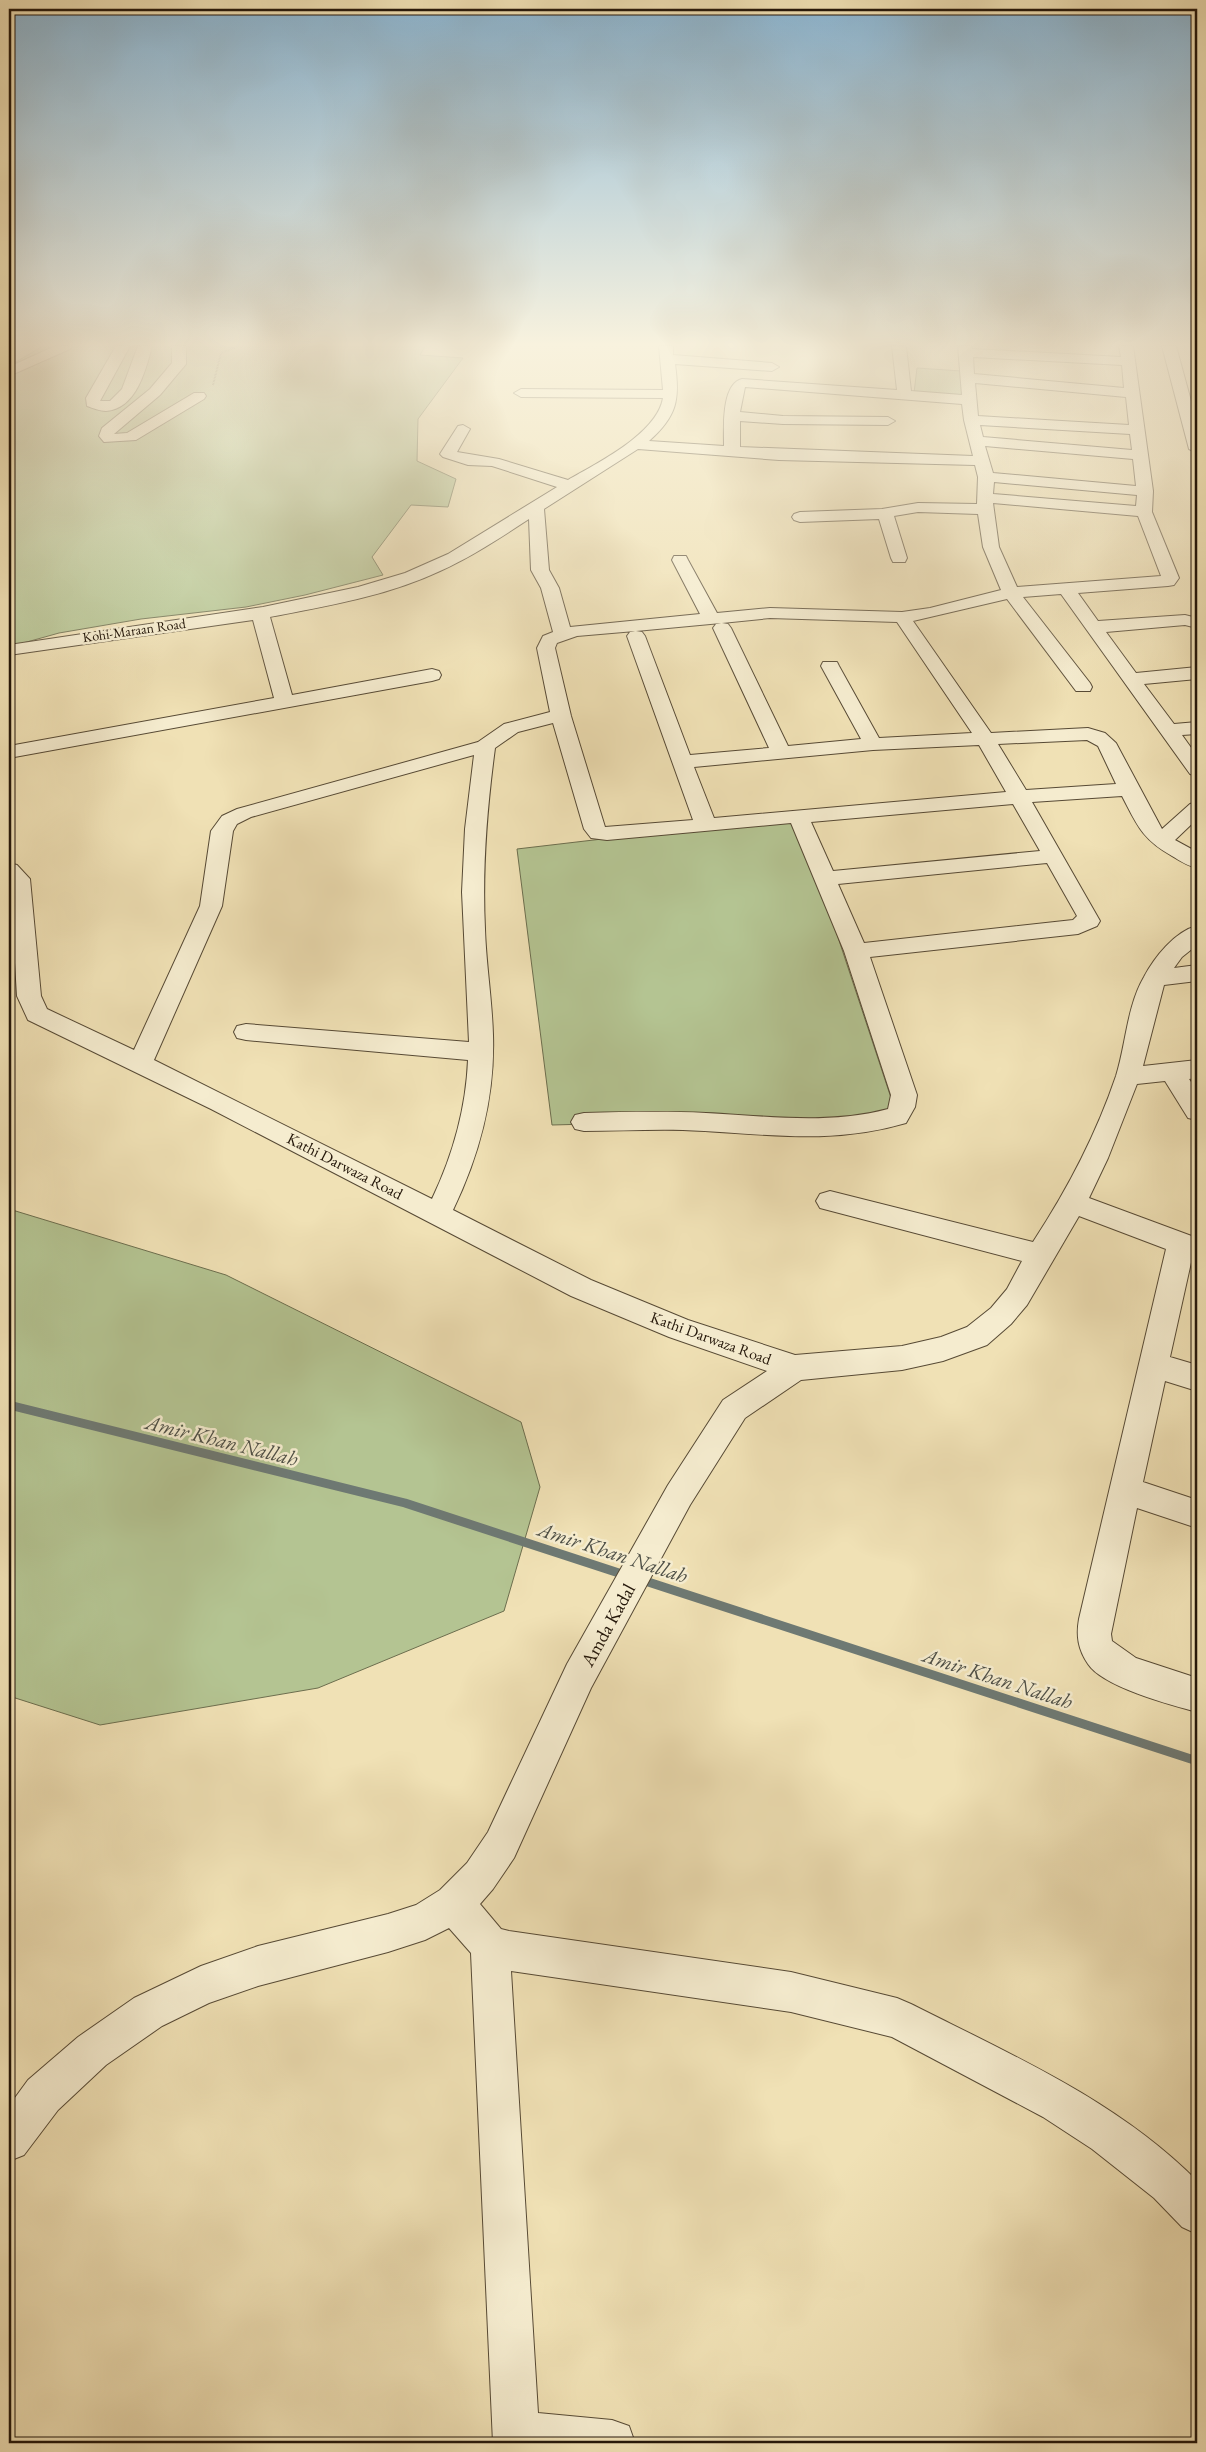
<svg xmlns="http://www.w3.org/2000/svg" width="1206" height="2452" font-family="'EB Garamond',serif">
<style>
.green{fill:#b4c492;stroke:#6c6e4e}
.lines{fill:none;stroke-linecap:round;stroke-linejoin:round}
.stream{stroke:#6e7973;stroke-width:9}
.minor-casing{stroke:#574a35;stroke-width:2}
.path{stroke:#24170a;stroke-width:2;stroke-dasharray:0.5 1;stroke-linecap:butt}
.minor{fill:#f5eccf;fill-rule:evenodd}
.labels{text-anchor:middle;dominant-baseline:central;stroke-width:5;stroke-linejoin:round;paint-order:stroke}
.far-street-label{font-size:14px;fill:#24170a;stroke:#f5eccf}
.street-label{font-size:16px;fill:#24170a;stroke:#f5eccf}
.near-street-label{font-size:19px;fill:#24170a;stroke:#f5eccf}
.near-water-label{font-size:21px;font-style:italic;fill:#4f5047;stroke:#f5eccf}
</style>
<rect width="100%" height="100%" fill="#f0e1b5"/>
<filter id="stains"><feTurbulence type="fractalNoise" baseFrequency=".004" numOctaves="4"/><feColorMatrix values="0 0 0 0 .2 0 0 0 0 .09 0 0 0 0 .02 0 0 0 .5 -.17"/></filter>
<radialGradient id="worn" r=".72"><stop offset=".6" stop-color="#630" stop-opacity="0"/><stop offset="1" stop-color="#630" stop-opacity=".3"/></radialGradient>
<!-- green -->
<path class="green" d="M 43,346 L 425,346 L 420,355 L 463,358 L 418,419 L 417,461 L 456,479 L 448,507 L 411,505 L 372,557 L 383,575 L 305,595 L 246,607 L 141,619 L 59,633 L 9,647 L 9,366 Z
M 917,368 L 961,371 L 964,395 L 914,393 Z
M 798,816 L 897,1116 L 552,1125 L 517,849 Z
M 9,1209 L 226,1275 L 521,1422 L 540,1487 L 504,1611 L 318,1688 L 100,1725 L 9,1696 Z"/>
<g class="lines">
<!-- stream -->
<path class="stream" d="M 9,1405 L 405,1503 L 628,1576
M 639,1579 L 1197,1761"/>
<!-- minor casing -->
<g class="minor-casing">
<path id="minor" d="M 55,346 L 72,346 L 70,349 L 9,376 L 9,367 Z
M 116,346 L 130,346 L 100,401 L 110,401 L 122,389 L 138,346 L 152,346 C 146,370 136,409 106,411 C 100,411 93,408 87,406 L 86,398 Z
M 172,346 L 186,346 L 186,364 L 160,395 L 114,434 L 127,433 L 194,393 L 204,393 L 206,396 L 204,399 L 136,440 L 104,442 L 99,436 L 102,428 L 150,389 L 172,363 Z
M 659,346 L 673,346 L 673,355 L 772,363 L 779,367 L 772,371 L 675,364 C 680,400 677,416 649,441 L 724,446 C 724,429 721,384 742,379 L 897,390 L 892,346 L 906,346 L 911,391 L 962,395 L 958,346 L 972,346 L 972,349 L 1121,357 L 1119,346 L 1133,346 L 1153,491 L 1152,512 L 1179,578 L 1174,585 L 1168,586 L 1078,593 L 1098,621 L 1185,615 L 1197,618 L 1197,628 L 1185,625 L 1106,632 L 1136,673 L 1197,667 L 1197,679 L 1144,684 L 1174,724 L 1197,722 L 1197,734 L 1182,735 L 1197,756 L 1197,776 L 1190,774 L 1061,594 L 1023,597 L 1090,683 L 1092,687 L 1090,691 L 1076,691 L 1007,599 L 913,621 L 991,733 L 1088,728 L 1105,733 L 1116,743 L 1162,829 L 1190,804 L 1197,802 L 1197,819 L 1175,840 L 1197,852 L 1197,868 C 1188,866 1180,861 1172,856 C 1142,839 1137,825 1122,796 L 1032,802 L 1100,921 L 1097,926 L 1078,934 L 870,957 L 917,1095 L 915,1107 L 906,1123 C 828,1146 762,1133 683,1130 C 650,1129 617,1131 584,1131 L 575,1129 L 571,1122 L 575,1115 L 584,1113 C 625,1112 665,1111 706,1113 C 767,1116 828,1125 888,1109 L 891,1095 L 844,951 L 791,823 L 607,840 L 591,838 L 584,829 L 553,723 L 518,732 L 495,748 C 487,808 482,868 485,929 C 486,964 492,999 493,1035 C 495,1097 480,1154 453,1210 L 591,1280 L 688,1320 L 795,1355 L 902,1346 L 941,1337 L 967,1327 L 991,1308 L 1007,1289 L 1022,1261 L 820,1208 L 816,1201 L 820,1194 L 830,1191 L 1033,1242 C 1067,1190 1096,1135 1116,1076 C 1126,1044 1127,1006 1144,977 C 1154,958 1175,931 1197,926 L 1197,945 L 1182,957 L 1174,968 L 1197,965 L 1197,981 L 1164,985 L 1143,1066 L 1197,1060 L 1197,1078 L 1189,1079 L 1197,1091 L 1197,1120 L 1188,1118 L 1165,1081 L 1137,1084 L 1108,1158 L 1089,1198 L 1197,1238 L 1197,1260 L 1192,1258 L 1170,1357 L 1197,1365 L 1197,1391 L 1165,1381 L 1143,1482 L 1197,1500 L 1197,1528 L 1137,1508 L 1111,1634 L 1112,1641 L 1136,1658 L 1197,1678 L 1197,1712 C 1171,1705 1103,1687 1088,1664 C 1078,1649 1076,1636 1079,1619 L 1166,1249 L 1079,1216 L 1027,1305 L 1011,1324 L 987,1345 L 943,1361 L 902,1370 L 801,1380 L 745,1418 L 690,1505 L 591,1688 L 514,1858 L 493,1889 L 480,1904 L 501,1929 L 509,1931 L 791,1972 L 897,1998 L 911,2004 C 1010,2054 1118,2101 1197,2181 L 1197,2234 L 1182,2227 L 1154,2198 L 1092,2149 L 1043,2117 L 892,2037 L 791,2012 L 511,1971 L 538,2413 L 612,2420 L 629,2426 L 635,2443 L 493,2443 L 471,1953 L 449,1928 L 425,1940 L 388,1952 L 258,1986 L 209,2003 L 162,2026 L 106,2065 L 58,2110 L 24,2155 L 9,2161 L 9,2106 L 28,2080 L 78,2037 L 134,1998 L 201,1966 L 258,1946 L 388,1914 L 416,1905 L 440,1890 L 467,1863 L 488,1832 L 567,1664 L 668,1485 L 723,1400 L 767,1371 L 669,1337 L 571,1296 L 211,1109 L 28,1020 L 17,996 L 9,863 L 17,865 L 30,879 L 41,996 L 47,1009 L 134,1050 L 200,906 L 211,831 L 222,816 L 237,809 L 478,742 L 504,724 L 550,712 L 537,648 L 543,636 L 553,632 L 541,588 L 531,570 L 529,519 C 500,538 471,557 440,571 C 387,596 327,606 270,617 L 292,695 L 432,669 L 439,671 L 441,675 L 439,679 L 432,681 L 9,758 L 9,746 L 274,698 L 253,620 L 9,655 L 9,645 L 263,607 L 358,587 L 405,573 L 448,554 L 557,487 L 492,466 L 468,465 L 443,457 L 440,454 L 458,426 L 463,425 L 470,429 L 457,452 L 499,459 L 568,480 C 597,463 657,434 663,398 L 521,397 L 514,393 L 521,389 L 663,390 ZM 973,357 L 1122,365 L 1124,388 L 974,374 ZM 975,383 L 1126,397 L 1129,425 L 978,416 ZM 745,387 L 962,404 L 964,420 L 973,456 L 740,447 L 740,421 L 783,424 L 888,425 L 895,421 L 888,417 L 783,416 L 740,412 ZM 980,425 L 1130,434 L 1132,450 L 983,437 ZM 985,446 L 1133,459 L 1136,486 L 993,473 ZM 638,449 L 779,460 L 975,465 L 978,477 L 977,504 L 918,503 L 882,509 L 800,512 L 794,514 L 792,517 L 794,520 L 800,522 L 879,519 L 891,558 L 893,562 L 905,562 L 907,558 L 894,516 L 918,512 L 978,514 L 983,547 L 1001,590 L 930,608 L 902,612 L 770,608 L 717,613 L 688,560 L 686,556 L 674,556 L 672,560 L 700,614 L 570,627 L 559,588 L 549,570 L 544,509 ZM 994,482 L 1137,495 L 1136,506 L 993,494 ZM 993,503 L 1138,516 L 1161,576 L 1017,587 L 999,547 ZM 770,618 L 897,622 L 972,733 L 879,738 L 839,666 L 837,662 L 823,662 L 821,666 L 861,739 L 788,746 L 731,628 L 728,624 L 722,623 ZM 721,623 L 716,624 L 713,628 L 769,748 L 690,755 L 645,636 L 642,632 L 636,631 ZM 635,631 L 630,632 L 627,636 L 693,820 L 605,827 L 571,716 L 555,648 L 557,643 L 577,636 ZM 1087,740 L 1098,746 L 1116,784 L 1026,790 L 998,744 ZM 979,745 L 1006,792 L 714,818 L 694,767 L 873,750 ZM 474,755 L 465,829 L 462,892 L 469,1042 L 246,1024 L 237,1026 L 234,1032 L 237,1038 L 246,1040 L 468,1060 C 466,1108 453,1155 432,1199 L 154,1060 L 222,906 L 233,831 L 237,824 L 251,817 ZM 1013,804 L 1040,851 L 833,871 L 811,822 ZM 1047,863 L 1077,916 L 1073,920 L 864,943 L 838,884 Z
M 1162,346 L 1176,346 L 1197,423 L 1197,453 L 1189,449 Z"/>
</g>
<!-- path -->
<path class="path" d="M 213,385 L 221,353 L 234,348 L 231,346"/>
<!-- minor -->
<use href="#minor" class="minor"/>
</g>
<!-- sky -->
<linearGradient id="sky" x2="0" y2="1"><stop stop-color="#8bb7d5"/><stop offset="0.5" stop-color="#f8f2de"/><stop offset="1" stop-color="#f8f2de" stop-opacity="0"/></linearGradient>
<rect width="1206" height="689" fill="url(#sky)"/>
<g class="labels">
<!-- far-street labels -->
<g class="far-street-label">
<text transform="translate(134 630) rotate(-8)">Kohi-Maraan Road</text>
</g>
<!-- street labels -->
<g class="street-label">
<text transform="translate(345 1166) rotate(27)">Kathi Darwaza Road</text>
<text transform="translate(711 1338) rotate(20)">Kathi Darwaza Road</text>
</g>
<!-- near-street labels -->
<g class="near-street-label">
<text transform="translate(608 1625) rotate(-61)">Amda Kadal</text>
</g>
<!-- near-water labels -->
<g class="near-water-label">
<text transform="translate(222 1440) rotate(14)">Amir Khan Nallah</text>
<text transform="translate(613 1552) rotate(18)">Amir Khan Nallah</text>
<text transform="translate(998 1678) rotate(18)">Amir Khan Nallah</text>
</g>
</g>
<!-- margin -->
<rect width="1206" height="2452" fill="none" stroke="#f0e1b5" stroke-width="30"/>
<rect x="10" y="10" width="1186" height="2432" fill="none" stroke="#24170a" stroke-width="2.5"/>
<rect x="15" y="15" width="1176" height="2422" fill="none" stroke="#24170a"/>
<rect width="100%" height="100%" filter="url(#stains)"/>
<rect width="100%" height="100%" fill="url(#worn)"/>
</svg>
